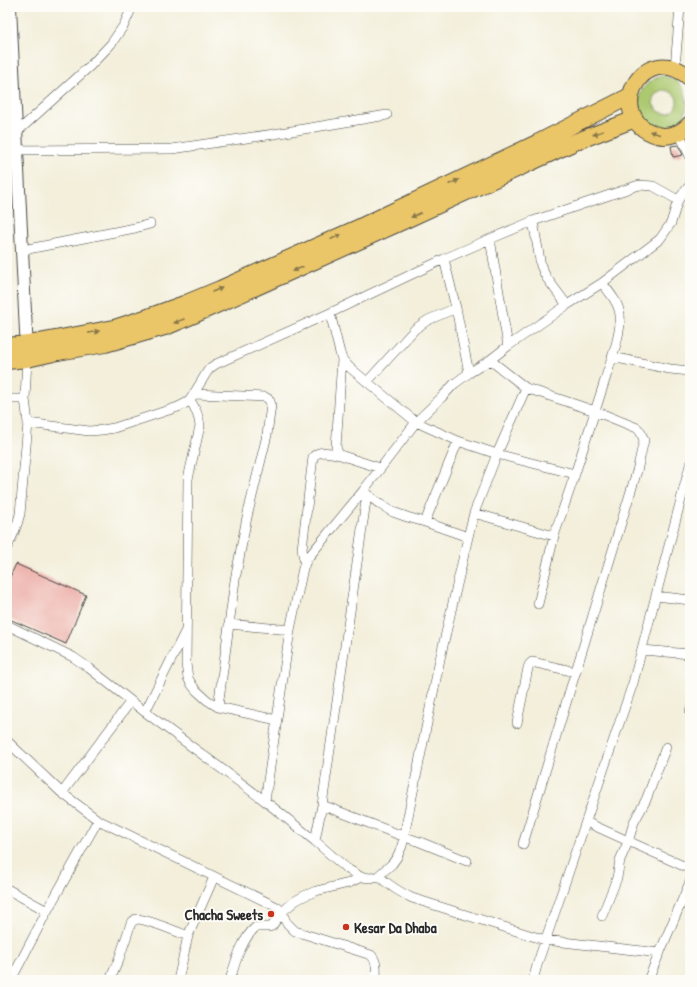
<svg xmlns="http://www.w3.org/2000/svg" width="697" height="987" font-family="'Patrick Hand',sans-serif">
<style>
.green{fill:#acc970;stroke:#6c7a4e;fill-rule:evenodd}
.building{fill:#ecaba5}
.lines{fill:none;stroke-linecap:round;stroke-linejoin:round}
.minor-casing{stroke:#494845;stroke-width:10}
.tertiary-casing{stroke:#494845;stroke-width:14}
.trunk-casing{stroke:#494845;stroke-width:18}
.path{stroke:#494845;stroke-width:2;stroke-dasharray:1 3;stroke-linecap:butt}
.minor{stroke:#fff;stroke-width:9}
.tertiary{stroke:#fff;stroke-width:12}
.trunk{stroke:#eac669;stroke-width:16}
.oneway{fill:#8a784a}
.poi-dot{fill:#c8321e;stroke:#fdfcf7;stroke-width:1.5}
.labels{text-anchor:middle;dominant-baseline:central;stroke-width:4;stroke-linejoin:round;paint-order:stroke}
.poi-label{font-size:15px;font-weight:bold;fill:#2b2b2b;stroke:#fdfcf7;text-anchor:end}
</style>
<rect width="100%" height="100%" fill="#fdfcf7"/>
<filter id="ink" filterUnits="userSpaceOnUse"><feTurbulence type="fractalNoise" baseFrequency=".025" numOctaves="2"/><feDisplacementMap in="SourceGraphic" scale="8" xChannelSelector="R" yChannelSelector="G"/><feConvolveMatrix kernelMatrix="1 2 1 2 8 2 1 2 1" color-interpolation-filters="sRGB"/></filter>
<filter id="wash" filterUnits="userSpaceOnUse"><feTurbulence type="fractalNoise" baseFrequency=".012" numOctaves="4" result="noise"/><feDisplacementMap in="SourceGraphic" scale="16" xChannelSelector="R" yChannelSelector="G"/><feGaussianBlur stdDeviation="0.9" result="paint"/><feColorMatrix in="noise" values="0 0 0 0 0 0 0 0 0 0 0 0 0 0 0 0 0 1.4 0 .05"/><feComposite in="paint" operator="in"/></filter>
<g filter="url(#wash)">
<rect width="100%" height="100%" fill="#f3efdb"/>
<!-- green -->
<path class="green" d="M 662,76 C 697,78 694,135 659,127 C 651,125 645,120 641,112 C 633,95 646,80 662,76 ZM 662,90 C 671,90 680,96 676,106 C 668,126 638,101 662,90 Z"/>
<g id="blocks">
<!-- building -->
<path class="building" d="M 678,145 L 683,155 L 673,157 L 671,146 Z
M 16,564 L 86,595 L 66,644 L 7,618 L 7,583 Z"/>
</g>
</g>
<g filter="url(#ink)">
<use href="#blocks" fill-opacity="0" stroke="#494845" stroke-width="1"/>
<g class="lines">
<!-- minor casing -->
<g class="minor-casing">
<path id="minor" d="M 675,68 L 680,7
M 679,133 L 690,156
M 7,135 L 17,132 L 90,66 L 111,44 L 124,25 L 132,7
M 7,150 L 172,149 L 274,134 L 387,115
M 533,221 L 541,266 L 546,277 L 567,305
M 490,239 L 508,346
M 23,250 L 135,228 L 150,224
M 444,259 L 456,308 L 469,373
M 330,313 L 340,353 L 342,359 L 349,367 L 416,422 L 458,441 L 497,454 L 575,474 C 585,443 595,412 605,380 C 610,363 622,332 620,315 C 619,303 609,292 602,283
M 612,357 L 670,369 L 690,371
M 342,359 L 336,447 L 338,453 L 343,456 L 380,468
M 490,360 L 526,388 L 595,411 L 637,428 L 640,431 L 644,440 L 637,471 L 523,844
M 367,382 L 415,329 L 428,320 L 456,308
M 194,394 L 265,397 C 269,399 270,400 271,405 L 267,435 L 247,517 L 235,580 L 218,707
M 7,399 L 25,399 L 27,359
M 190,400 C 196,409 199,416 200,426 L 188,479 L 186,664 L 188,678 L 192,685 L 196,690 L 207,700 L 218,707 L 277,720
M 28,423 L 89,431 L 102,430 L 114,428 L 178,407 L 186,403 L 190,400 L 207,372 L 210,368 L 216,364 L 330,313 L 444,259 L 490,239 L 533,221 L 639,185 L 653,186 L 678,200
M 364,492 L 381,505 L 393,512 L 407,517 L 425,522 L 468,537
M 474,513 L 554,536
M 425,522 L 458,441
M 7,547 C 13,536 17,526 20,514 L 28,423 L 25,399
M 305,564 L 302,549 L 313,457 C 319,449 331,453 340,455
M 656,596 L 690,600
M 538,604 L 554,536 L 575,474
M 229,624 L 290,630
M 7,625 L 73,657 L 89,668 L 145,712 L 265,801 L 315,841 L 346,868 L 361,877 L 371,878 L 378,876 L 392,864 L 397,857 L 402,846 L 440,659 L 468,537 L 474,513 L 497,454 L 526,388
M 642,650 L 690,654
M 690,711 L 690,710
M 145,712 L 185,632
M 517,723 L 528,668 L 529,665 L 532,662 L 576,672
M 7,741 L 62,793 L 98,820 L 277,907 L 282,912 L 286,922 L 295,931 L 371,955 C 378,962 376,971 376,980
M 62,793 L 131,701
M 265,801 L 290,630 L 303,568 L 307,559 L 363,491 L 416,422 L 442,397 L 454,384 L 469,373 L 490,360 L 508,346 L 567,305 L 602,283 L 660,239 L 671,223 L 678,200 L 690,185
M 322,805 L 405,837 L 420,842 L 467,861
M 586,822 L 690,869
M 315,841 L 322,805 L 367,494
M 378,876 C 389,885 399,892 412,898 L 545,940 L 660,953
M 7,889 L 47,911
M 602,916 L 617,878 L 620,860 L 628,842 L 634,822 L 646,800 L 666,747
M 11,980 L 47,911 L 98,820
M 110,980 L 119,959 L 131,923 C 133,921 134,920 136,919 C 144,918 178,932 188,936 L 214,877
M 178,980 L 188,936
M 230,980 C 235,963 242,938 256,927 L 269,927 L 272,926 L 282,912 L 295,901 L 304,896 L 316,891 L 349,883 L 361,877
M 533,980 L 538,962 L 633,683 L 690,465
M 648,980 L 690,882"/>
</g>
<!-- tertiary casing -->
<g class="tertiary-casing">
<path id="tertiary" d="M 10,7 L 27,352"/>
</g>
<!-- trunk casing -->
<g class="trunk-casing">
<path id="trunk" d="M 690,78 C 643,37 601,118 657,135 C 669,138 682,133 690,124
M 7,346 L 28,344 L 114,328 L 148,317 L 184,304 L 220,289 L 360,227 L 537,143 L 630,96
M 7,361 L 27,359 L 58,352 L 105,344 L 168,326 L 194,315 L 399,223 L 536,160 L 575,142 L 635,119"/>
</g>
<!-- path -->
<path class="path" d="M 537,7 L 537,10"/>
<!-- minor -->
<use href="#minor" class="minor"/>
<!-- tertiary -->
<use href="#tertiary" class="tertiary"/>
<!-- trunk -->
<use href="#trunk" class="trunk"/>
</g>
<!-- one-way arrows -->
<defs><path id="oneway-solid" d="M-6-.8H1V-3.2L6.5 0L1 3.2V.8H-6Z"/></defs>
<g class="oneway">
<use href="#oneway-solid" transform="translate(598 133) rotate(159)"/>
<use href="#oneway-solid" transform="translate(655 133) rotate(-163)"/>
<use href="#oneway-solid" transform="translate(454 182) rotate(-25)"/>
<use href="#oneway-solid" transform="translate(416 215) rotate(155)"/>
<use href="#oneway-solid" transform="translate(336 237) rotate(-24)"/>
<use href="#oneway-solid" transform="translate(298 269) rotate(156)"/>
<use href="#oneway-solid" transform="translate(217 290) rotate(-23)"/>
<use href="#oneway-solid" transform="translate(179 321) rotate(158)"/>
<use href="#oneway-solid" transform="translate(94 332) rotate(-11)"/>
</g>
</g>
<!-- markers -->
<g class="poi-dot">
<circle cx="271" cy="914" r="4"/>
<circle cx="346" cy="927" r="4"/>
</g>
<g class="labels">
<!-- poi labels -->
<g class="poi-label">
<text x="263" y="914">Chacha Sweets</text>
<text x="354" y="927" text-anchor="start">Kesar Da Dhaba</text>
</g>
</g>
<!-- margin -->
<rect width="697" height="987" fill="none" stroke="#fdfcf7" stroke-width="24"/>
</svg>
